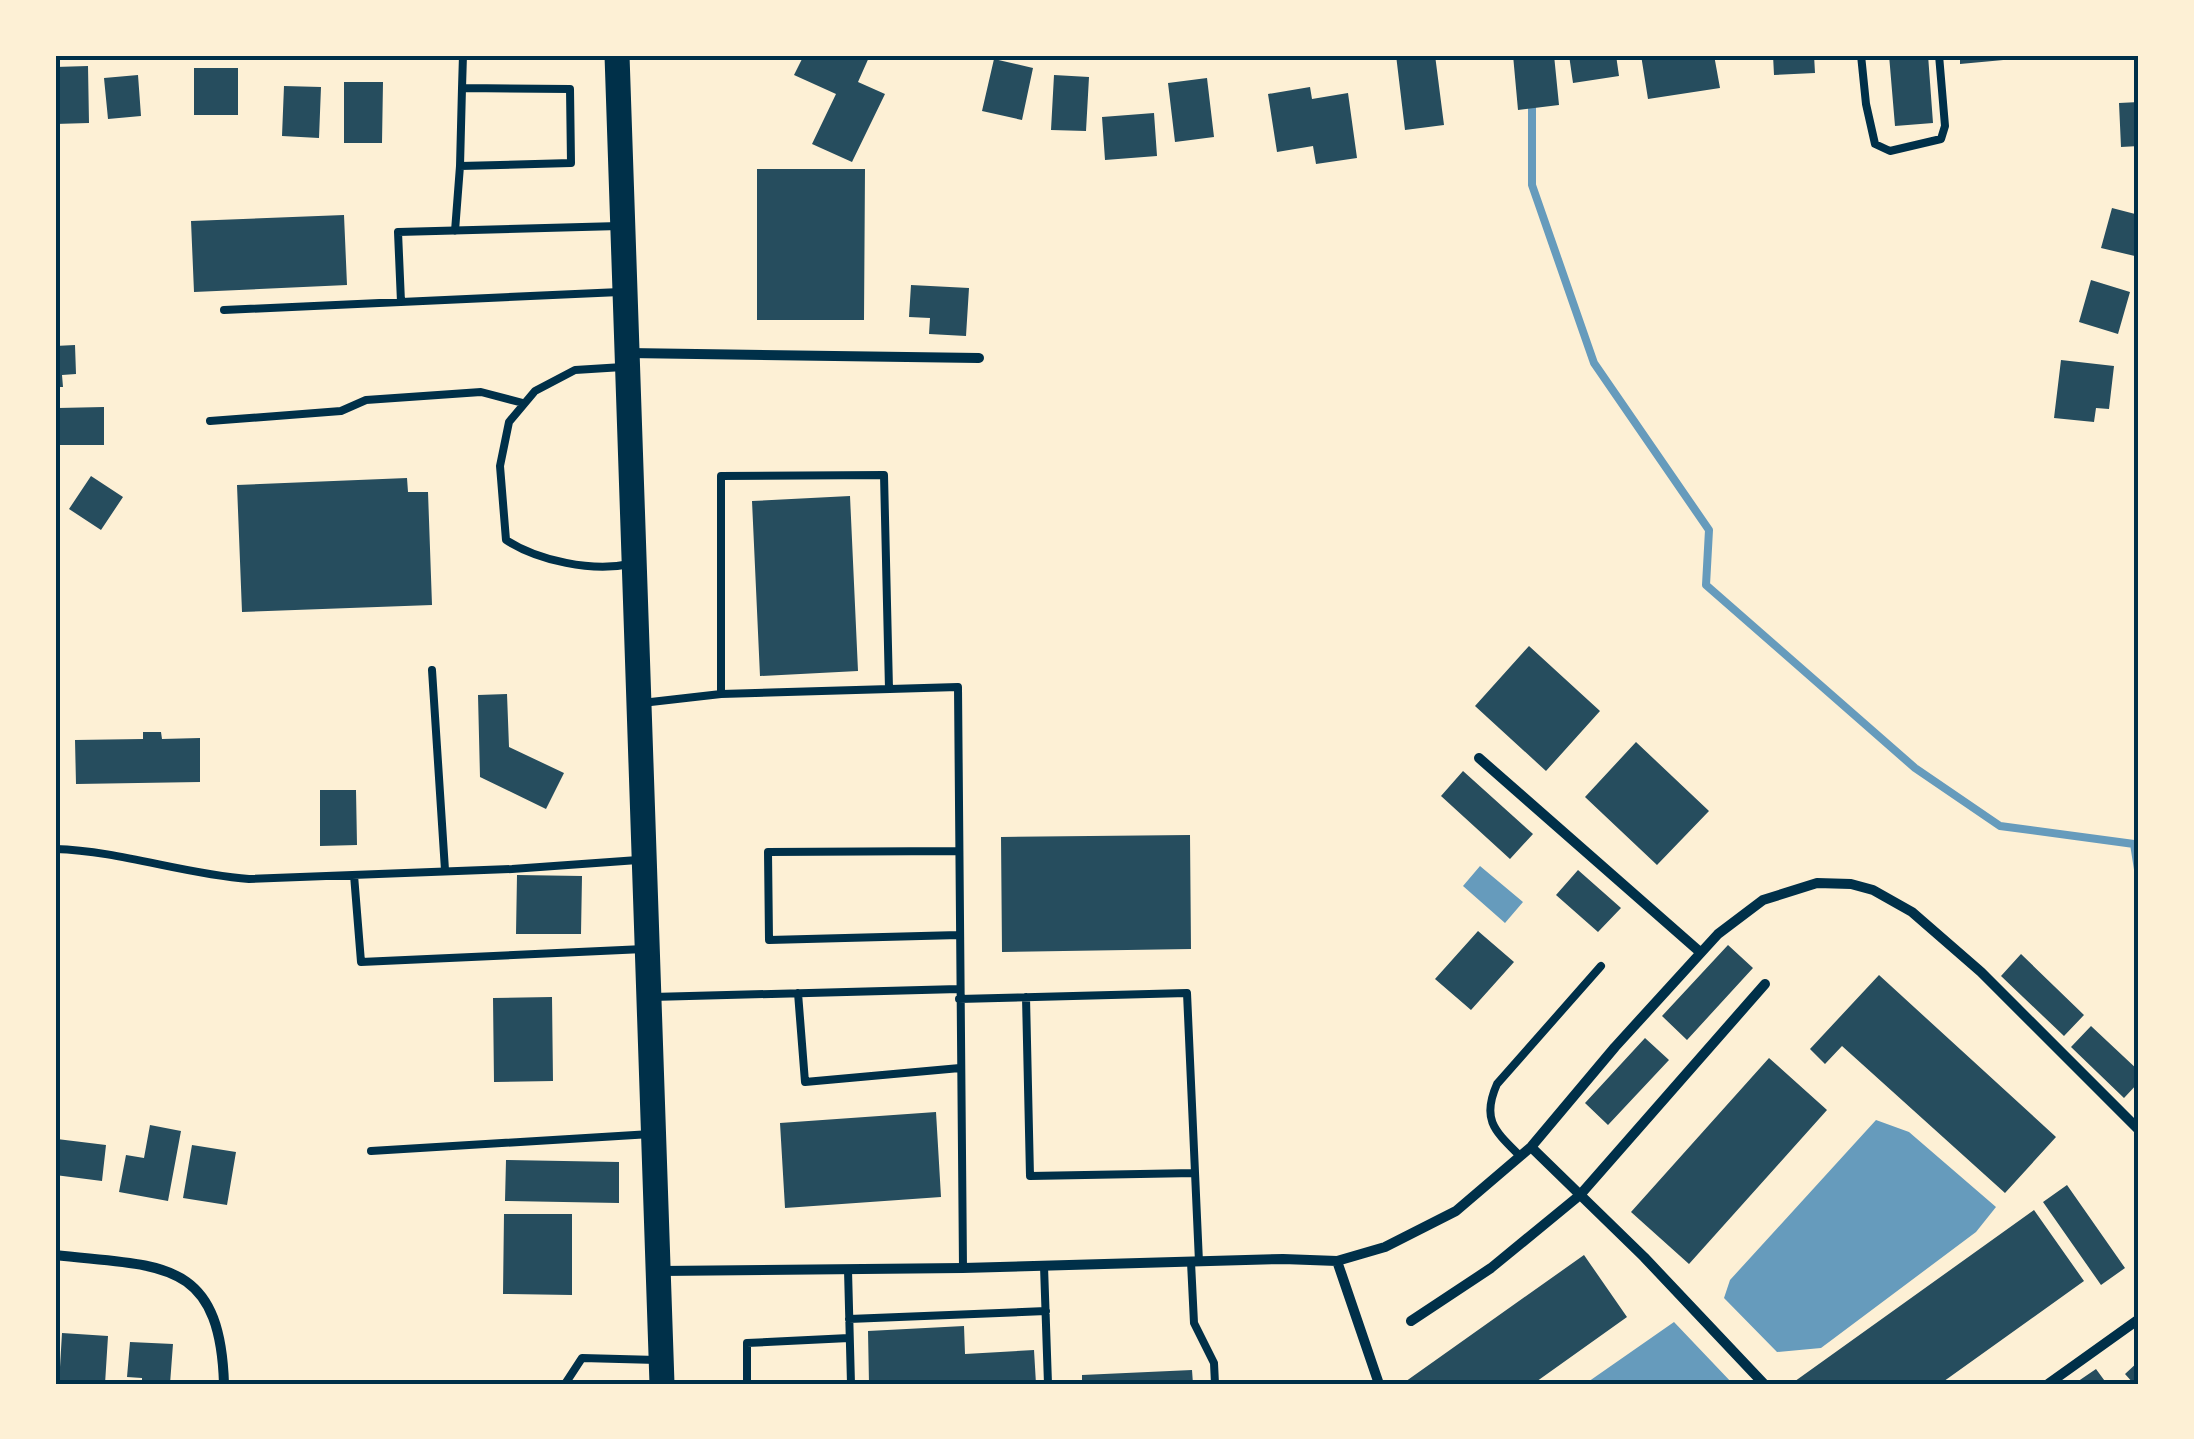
<svg xmlns="http://www.w3.org/2000/svg" width="2194" height="1439" font-family="'Space Grotesk',sans-serif">
<style>
.water{fill:#669bbc}
.lines{fill:none;stroke-linecap:round;stroke-linejoin:round}
.stream{stroke:#669bbc;stroke-width:8}
.building{fill:#264d5e}
.service{stroke:#003049;stroke-width:8}
.minor{stroke:#003049;stroke-width:10}
.primary{stroke:#003049;stroke-width:25}
.neatline{fill:none;stroke:#003049;stroke-width:4}
</style>
<rect width="100%" height="100%" fill="#fdf0d5"/>
<!-- water -->
<path class="water" d="M 1480,866 L 1523,902 L 1505,923 L 1463,886 Z
M 1876,1120 L 1909,1132 L 1996,1207 L 1976,1232 L 1821,1348 L 1777,1352 L 1724,1298 L 1730,1280 Z
M 1674,1322 L 1733,1384 L 1585,1384 Z"/>
<g class="lines">
<!-- stream -->
<path class="stream" d="M 1532,99 L 1532,185 L 1594,363 L 1709,530 L 1706,585 L 1915,768 L 2000,826 L 2134,844 L 2139,876"/>
</g>
<!-- building -->
<path class="building" d="M 804,55 L 870,55 L 858,82 L 885,94 L 852,162 L 812,144 L 836,94 L 794,75 Z
M 1396,55 L 1435,55 L 1444,125 L 1405,130 Z
M 1513,55 L 1554,55 L 1559,105 L 1518,110 Z
M 1569,55 L 1616,55 L 1619,76 L 1573,83 Z
M 1641,55 L 1693,55 L 1694,58 L 1714,55 L 1720,88 L 1648,99 Z
M 1773,55 L 1814,55 L 1815,73 L 1774,75 Z
M 1889,55 L 1928,55 L 1933,123 L 1895,126 Z
M 1960,55 L 2025,55 L 2025,58 L 1960,64 Z
M 994,59 L 1033,68 L 1022,120 L 982,111 Z
M 88,66 L 89,123 L 55,124 L 55,67 Z
M 194,68 L 238,68 L 238,115 L 194,115 Z
M 138,75 L 141,116 L 108,119 L 104,78 Z
M 1054,75 L 1089,77 L 1086,131 L 1051,130 Z
M 1207,78 L 1214,137 L 1175,142 L 1168,83 Z
M 344,82 L 383,82 L 382,143 L 344,143 Z
M 284,86 L 321,87 L 319,138 L 282,136 Z
M 1310,87 L 1312,99 L 1348,93 L 1357,158 L 1316,164 L 1313,146 L 1277,152 L 1268,94 Z
M 2139,102 L 2139,146 L 2121,147 L 2119,103 Z
M 1154,113 L 1157,156 L 1105,160 L 1102,117 Z
M 757,169 L 865,169 L 864,320 L 757,320 Z
M 2112,208 L 2139,215 L 2139,257 L 2101,248 Z
M 344,215 L 347,285 L 194,292 L 191,221 Z
M 2091,280 L 2130,292 L 2118,334 L 2079,322 Z
M 911,285 L 969,288 L 966,336 L 929,334 L 930,318 L 909,317 Z
M 75,345 L 76,374 L 62,375 L 63,387 L 55,387 L 55,346 Z
M 2061,360 L 2114,366 L 2109,409 L 2096,408 L 2094,422 L 2054,418 Z
M 104,407 L 104,445 L 58,445 L 58,408 Z
M 91,476 L 123,497 L 101,530 L 69,509 Z
M 407,478 L 408,492 L 428,492 L 432,605 L 242,612 L 237,485 Z
M 850,496 L 858,671 L 760,676 L 752,501 Z
M 1529,646 L 1600,711 L 1546,771 L 1475,706 Z
M 507,694 L 509,747 L 564,773 L 546,809 L 480,777 L 478,695 Z
M 143,732 L 161,732 L 162,739 L 200,738 L 200,782 L 76,784 L 75,740 L 143,739 Z
M 1636,742 L 1709,811 L 1657,865 L 1585,797 Z
M 1463,771 L 1533,834 L 1510,859 L 1441,796 Z
M 320,790 L 356,790 L 357,845 L 320,846 Z
M 1190,835 L 1191,949 L 1002,952 L 1001,837 Z
M 1578,870 L 1621,908 L 1598,932 L 1556,895 Z
M 517,875 L 582,876 L 581,934 L 516,934 Z
M 1478,931 L 1514,962 L 1471,1010 L 1435,979 Z
M 1728,945 L 1753,968 L 1687,1040 L 1662,1016 Z
M 2021,954 L 2084,1015 L 2064,1036 L 2001,976 Z
M 1879,975 L 2056,1137 L 2005,1193 L 1842,1046 L 1825,1064 L 1810,1049 Z
M 552,997 L 553,1081 L 494,1082 L 493,998 Z
M 2091,1026 L 2139,1071 L 2139,1082 L 2124,1098 L 2071,1047 Z
M 1645,1038 L 1669,1060 L 1608,1125 L 1585,1103 Z
M 1769,1058 L 1827,1110 L 1689,1264 L 1631,1212 Z
M 936,1112 L 941,1197 L 785,1208 L 780,1123 Z
M 150,1125 L 181,1131 L 168,1201 L 119,1192 L 126,1155 L 144,1158 Z
M 57,1139 L 106,1145 L 102,1181 L 55,1175 Z
M 192,1145 L 236,1152 L 227,1205 L 183,1198 Z
M 506,1160 L 619,1162 L 619,1203 L 505,1201 Z
M 2067,1185 L 2125,1268 L 2101,1285 L 2043,1202 Z
M 2034,1210 L 2084,1281 L 1940,1384 L 1791,1384 Z
M 504,1214 L 572,1214 L 572,1295 L 503,1294 Z
M 1584,1255 L 1627,1317 L 1533,1384 L 1402,1384 Z
M 964,1326 L 965,1354 L 1034,1350 L 1036,1384 L 869,1384 L 868,1331 Z
M 62,1333 L 108,1336 L 105,1384 L 59,1384 Z
M 130,1342 L 173,1344 L 170,1384 L 142,1384 L 142,1378 L 127,1377 Z
M 2139,1361 L 2139,1384 L 2134,1384 L 2125,1374 Z
M 2096,1369 L 2107,1384 L 2074,1384 Z
M 1192,1370 L 1193,1384 L 1082,1384 L 1082,1375 Z"/>
<g class="lines">
<!-- service -->
<path class="service" d="M 1861,55 L 1866,104 L 1875,144 L 1890,151 L 1941,139 L 1945,126 L 1939,55
M 460,166 L 462,88
M 455,231 L 460,166 L 571,163 L 570,89 L 462,88 L 463,55
M 401,302 L 398,232 L 619,226
M 224,310 L 620,292
M 623,367 L 575,370 L 535,391 L 509,422 L 500,466 L 506,540 C 539,561 592,572 630,564
M 210,421 L 341,411 L 366,400 L 481,392 L 523,403
M 432,670 L 445,870
M 889,689 L 884,475 L 721,476 L 721,694 L 958,687 L 963,1268
M 642,703 L 721,694
M 55,849 C 121,851 183,874 249,879 L 512,869 L 638,860
M 354,875 L 361,962 L 644,949
M 959,935 L 769,940 L 768,852 L 959,851
M 798,993 L 805,1082 L 960,1068
M 652,997 L 959,989
M 1026,997 L 1030,1176 L 1195,1173
M 959,999 L 1187,993 L 1199,1262
M 371,1151 L 651,1134
M 1520,1156 C 1495,1131 1481,1120 1497,1084 L 1601,966
M 1191,1262 L 1194,1323 L 1214,1363 L 1215,1384
M 1044,1266 L 1048,1384
M 848,1270 L 851,1384
M 849,1319 L 1046,1311
M 565,1384 L 582,1358 L 657,1360
M 747,1384 L 747,1343 L 849,1338"/>
<!-- minor -->
<path class="minor" d="M 628,353 L 979,358
M 2139,476 L 2139,474
M 1479,758 L 1700,952
M 1531,1147 L 1644,1257 L 1764,1384
M 55,1255 C 159,1267 220,1256 224,1384
M 1337,1261 L 1379,1384
M 660,1271 L 963,1268 L 1283,1259 L 1337,1261 L 1385,1247 L 1456,1211 L 1531,1147 L 1615,1047 L 1718,934 L 1763,900 L 1817,883 L 1851,884 L 1873,890 L 1912,912 L 1981,972 L 2139,1130
M 1411,1321 L 1491,1268 L 1580,1195 L 1765,984
M 2048,1384 L 2139,1319"/>
<!-- primary -->
<path class="primary" d="M 617,55 L 662,1384"/>
</g>
<!-- border -->
<rect width="2194" height="1439" fill="none" stroke="#fdf0d5" stroke-width="115"/>
<rect x="58" y="58" width="2078" height="1324" class="neatline"/>
</svg>
